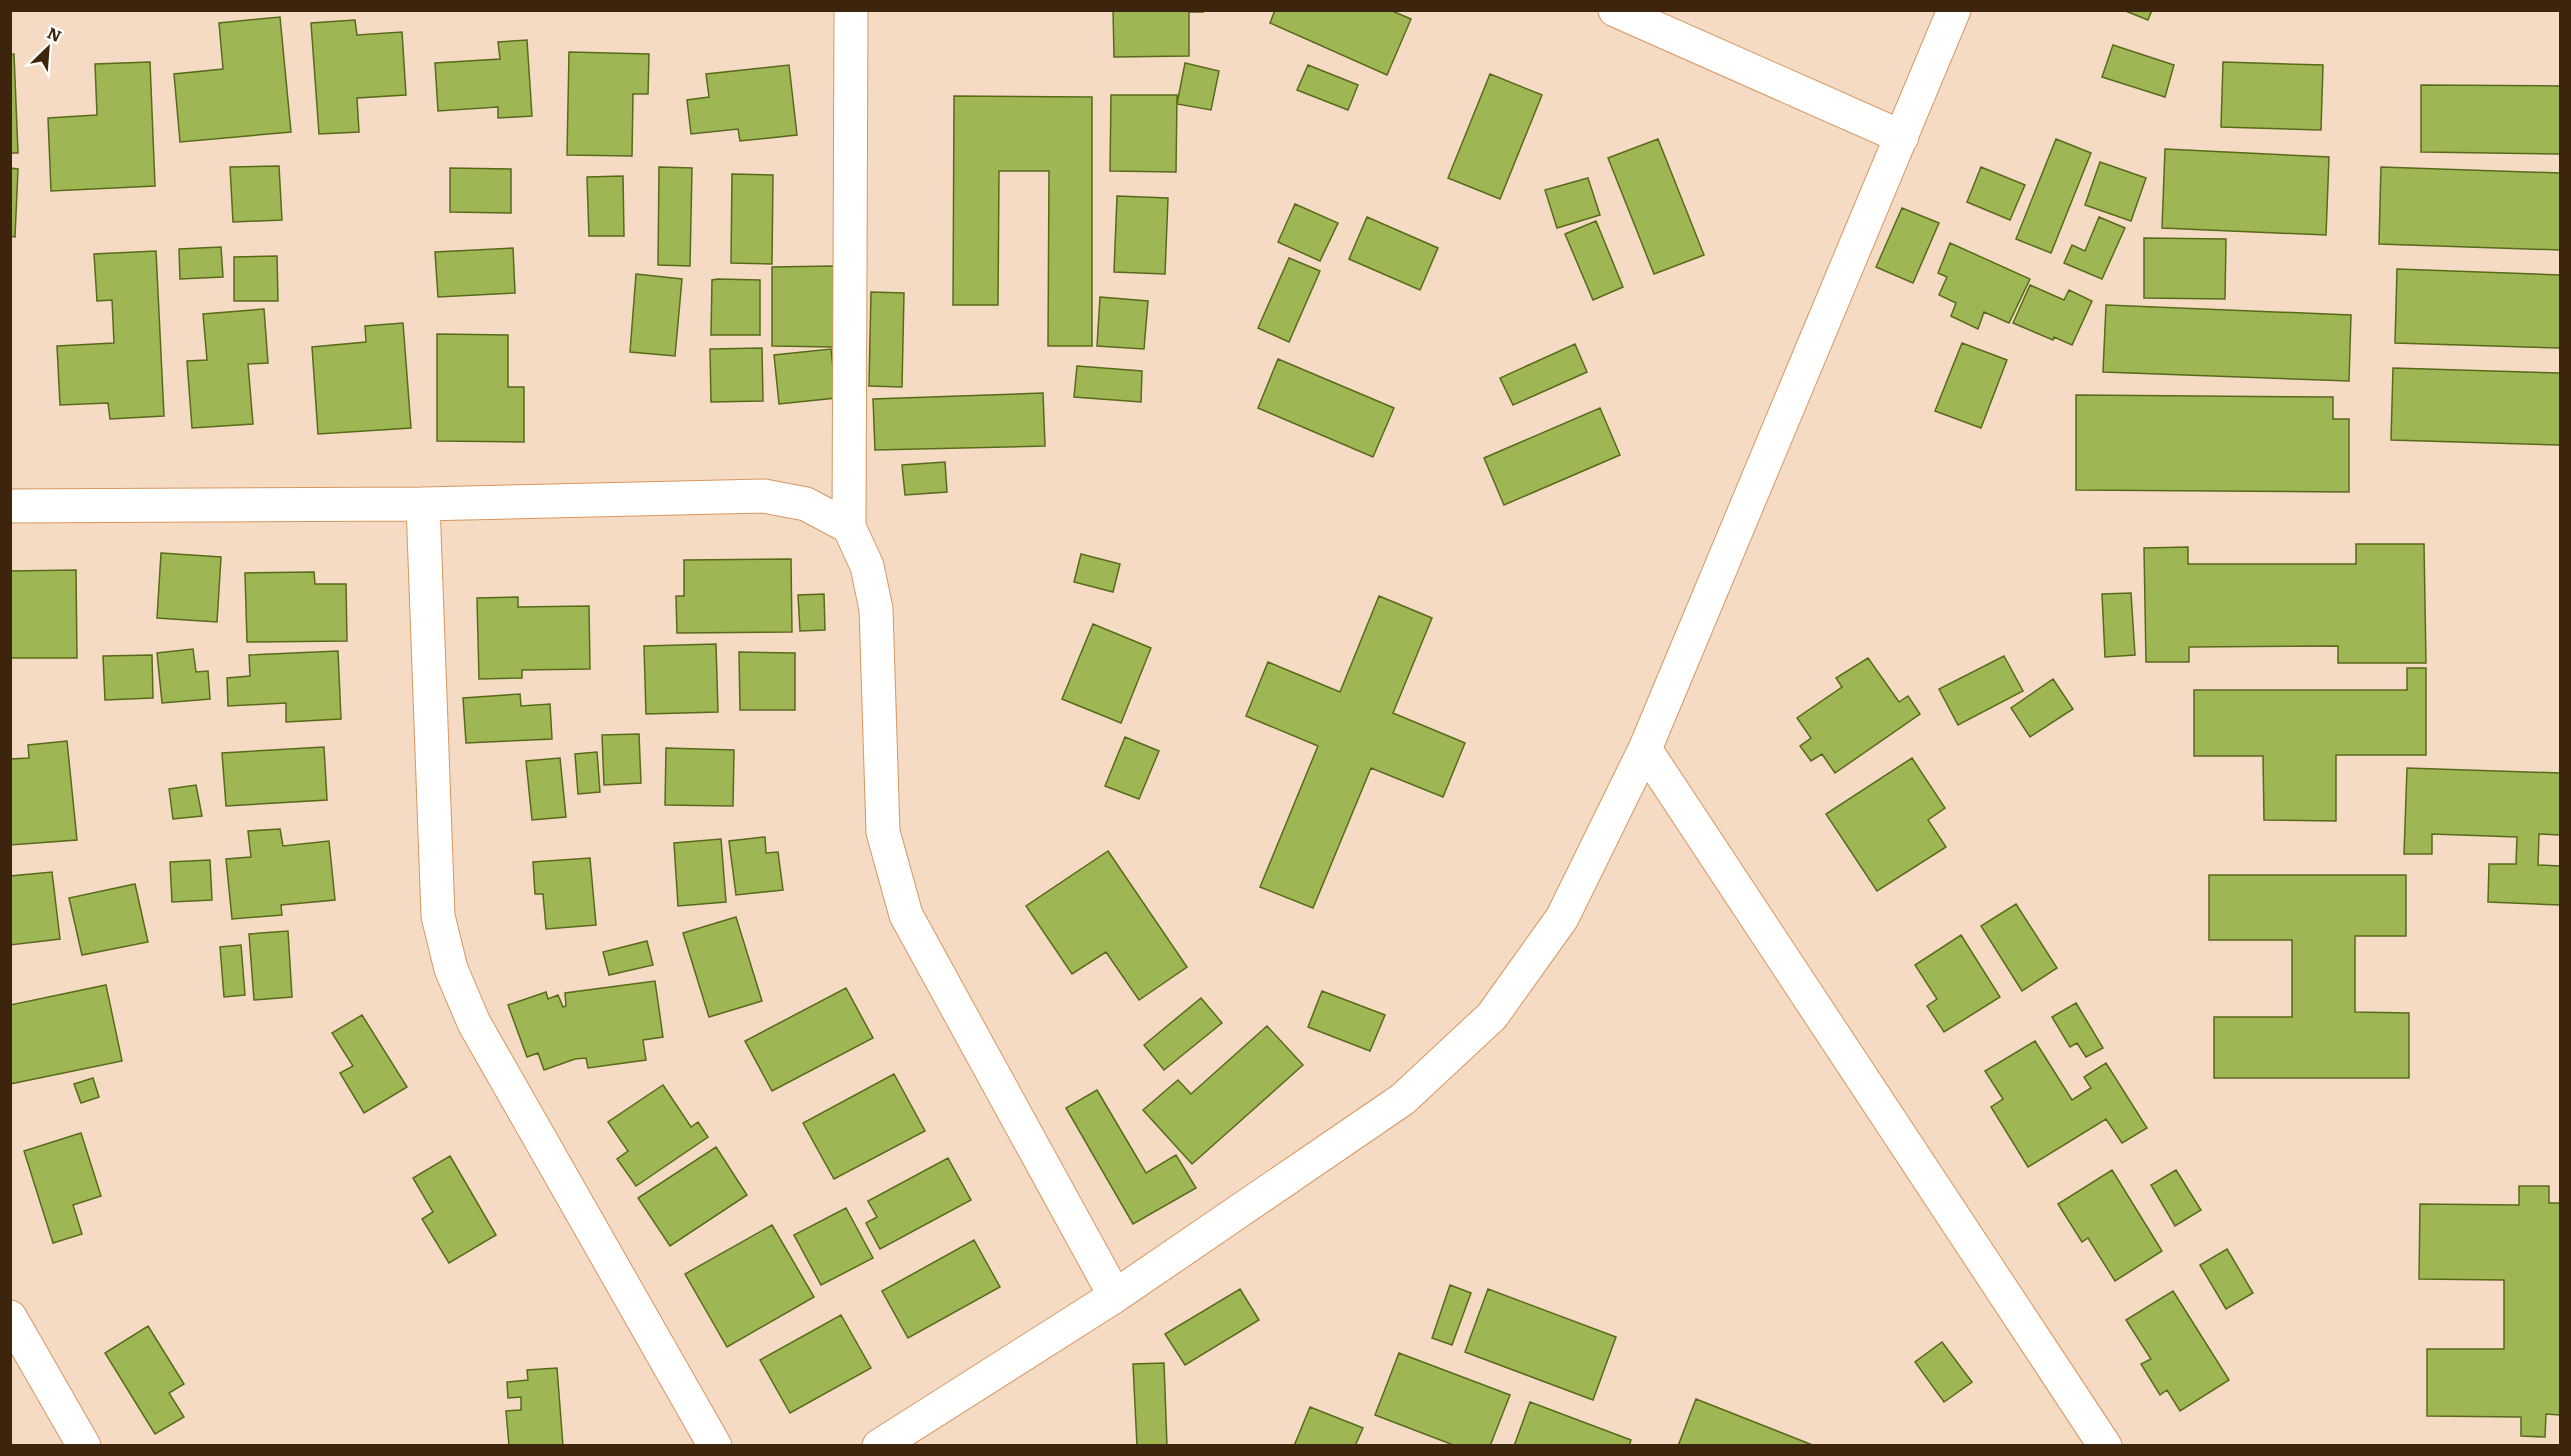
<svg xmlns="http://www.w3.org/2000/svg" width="2571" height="1456" font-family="Literata,serif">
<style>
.building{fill:#9eb754;stroke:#596a1b;stroke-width:1.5}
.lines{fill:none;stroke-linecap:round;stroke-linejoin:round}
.minor-casing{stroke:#d79760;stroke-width:35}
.minor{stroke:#fff;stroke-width:33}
</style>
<rect width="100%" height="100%" fill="#f5dac4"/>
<!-- building -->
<path class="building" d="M 1113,10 L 1203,10 L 1203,12 L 1189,12 L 1189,56 L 1114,57 Z
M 1275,10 L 1390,10 L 1411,19 L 1387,75 L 1270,23 Z
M 2123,10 L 2152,10 L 2148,20 Z
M 280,17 L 291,132 L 180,142 L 174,74 L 223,69 L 219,23 Z
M 355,20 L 357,35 L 402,32 L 406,95 L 357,98 L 359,132 L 319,134 L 311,23 Z
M 527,40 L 532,116 L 498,118 L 498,107 L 438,111 L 435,63 L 500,59 L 498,42 Z
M 2113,45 L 2174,65 L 2165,97 L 2102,77 Z
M 569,52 L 649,54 L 648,94 L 633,94 L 632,156 L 567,155 Z
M 14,54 L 18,153 L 10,153 L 10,55 Z
M 150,62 L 155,186 L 51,191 L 48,118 L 97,115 L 95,64 Z
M 2223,62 L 2323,65 L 2321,130 L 2221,127 Z
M 1185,63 L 1219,71 L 1211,110 L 1177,104 Z
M 789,65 L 797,135 L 740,141 L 738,129 L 691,134 L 687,100 L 709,97 L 706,74 Z
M 1308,65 L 1358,85 L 1348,110 L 1297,90 Z
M 1490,74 L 1542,95 L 1500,199 L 1448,178 Z
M 2421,85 L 2560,86 L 2560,154 L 2421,152 Z
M 1111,95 L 1177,95 L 1176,172 L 1110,171 Z
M 954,96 L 1092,97 L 1092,346 L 1048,346 L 1049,171 L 999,171 L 998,305 L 953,305 Z
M 1658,139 L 1704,255 L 1654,274 L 1608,158 Z
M 2056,139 L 2091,153 L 2051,253 L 2016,239 Z
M 2165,149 L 2329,157 L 2326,235 L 2162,228 Z
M 2100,162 L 2146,178 L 2131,221 L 2085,205 Z
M 279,166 L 282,220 L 233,222 L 230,167 Z
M 659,167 L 692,168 L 690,266 L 658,265 Z
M 1981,167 L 2025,185 L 2010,220 L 1967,202 Z
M 2381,167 L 2560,173 L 2560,250 L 2379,244 Z
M 10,168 L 18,169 L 15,237 L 10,236 Z
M 450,168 L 511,169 L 511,213 L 450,212 Z
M 732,174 L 773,175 L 772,264 L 731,263 Z
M 623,176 L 624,236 L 589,236 L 587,177 Z
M 1588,178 L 1600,215 L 1557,228 L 1545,190 Z
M 1117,196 L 1168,198 L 1165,274 L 1114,272 Z
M 1295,204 L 1338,223 L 1320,261 L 1278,242 Z
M 1902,208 L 1939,223 L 1913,283 L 1876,267 Z
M 1367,217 L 1438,248 L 1420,290 L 1349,259 Z
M 2099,217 L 2125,228 L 2102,279 L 2064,263 L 2072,245 L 2085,251 Z
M 1596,221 L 1623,287 L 1593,300 L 1565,234 Z
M 2144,238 L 2226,239 L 2225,299 L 2144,298 Z
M 1950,243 L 2030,279 L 2009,323 L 1984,312 L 1978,329 L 1951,316 L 1956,303 L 1939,295 L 1947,277 L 1938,273 Z
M 221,247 L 223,277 L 180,279 L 179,249 Z
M 513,248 L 515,293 L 438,297 L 435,252 Z
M 156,251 L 164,416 L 110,419 L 108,403 L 60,405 L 57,346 L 114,343 L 112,300 L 97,301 L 94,254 Z
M 277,256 L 278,301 L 234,301 L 234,257 Z
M 1289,258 L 1320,271 L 1289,342 L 1258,328 Z
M 834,266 L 834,347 L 772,346 L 772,267 Z
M 2397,269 L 2560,275 L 2560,348 L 2395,343 Z
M 636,274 L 682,279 L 675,356 L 630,352 Z
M 718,279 L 760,280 L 760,335 L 711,335 L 712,280 Z
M 2030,285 L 2064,300 L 2069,290 L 2092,301 L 2072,345 L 2054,337 L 2053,340 L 2013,323 Z
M 871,292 L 904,293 L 902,387 L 869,386 Z
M 1100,297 L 1148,301 L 1144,349 L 1097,346 Z
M 2106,305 L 2351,315 L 2349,381 L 2103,372 Z
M 264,309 L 268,363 L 248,364 L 253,424 L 192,428 L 187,361 L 207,360 L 203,314 Z
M 403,323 L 411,428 L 318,434 L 312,347 L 366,342 L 365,326 Z
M 437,334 L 508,335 L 508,387 L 524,387 L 524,442 L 437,441 Z
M 1962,343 L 2007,360 L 1981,428 L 1935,411 Z
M 1575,344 L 1587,372 L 1513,405 L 1500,378 Z
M 762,348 L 763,401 L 711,402 L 710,349 Z
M 831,349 L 836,398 L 779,404 L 774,355 Z
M 1278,359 L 1394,408 L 1373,457 L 1258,408 Z
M 1077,366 L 1142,371 L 1141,402 L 1074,397 Z
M 2393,368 L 2560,373 L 2560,445 L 2391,440 Z
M 1043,393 L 1045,446 L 875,450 L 873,399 Z
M 2076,395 L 2333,397 L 2333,419 L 2349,419 L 2349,492 L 2076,490 Z
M 1600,408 L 1620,455 L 1504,505 L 1484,458 Z
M 945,462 L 947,492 L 905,495 L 902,465 Z
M 2356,544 L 2424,544 L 2426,663 L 2338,663 L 2338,646 L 2189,647 L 2189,662 L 2146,662 L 2144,548 L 2188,547 L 2188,564 L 2356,564 Z
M 161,553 L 221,557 L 217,622 L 157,618 Z
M 1081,554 L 1120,564 L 1113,592 L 1074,582 Z
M 791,559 L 792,632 L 677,633 L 676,596 L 684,596 L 684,560 Z
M 76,570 L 77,658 L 10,658 L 10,571 Z
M 314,572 L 315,584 L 346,584 L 347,641 L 247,642 L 245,573 Z
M 2131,593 L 2135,655 L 2105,657 L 2102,594 Z
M 824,594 L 825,630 L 800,631 L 798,595 Z
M 1379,596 L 1432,618 L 1393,713 L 1465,743 L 1443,797 L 1371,768 L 1313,908 L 1260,887 L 1318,746 L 1246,716 L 1268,662 L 1340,692 Z
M 518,597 L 518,607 L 589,606 L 590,669 L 522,670 L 522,678 L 479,679 L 477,598 Z
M 1093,624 L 1151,648 L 1121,723 L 1062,699 Z
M 716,644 L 718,712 L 646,714 L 644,646 Z
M 193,649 L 196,672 L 208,671 L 210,699 L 162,703 L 157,653 Z
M 338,651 L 341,719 L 286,722 L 286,703 L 228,706 L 227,678 L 250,676 L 249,655 Z
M 739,652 L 795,653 L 795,710 L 740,710 Z
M 152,655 L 153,698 L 105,700 L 103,656 Z
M 2004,656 L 2023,691 L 1958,725 L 1939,689 Z
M 1868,658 L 1899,702 L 1908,696 L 1920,714 L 1835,773 L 1822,754 L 1811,761 L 1800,746 L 1811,738 L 1797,718 L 1842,687 L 1836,678 Z
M 2407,668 L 2426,668 L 2426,755 L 2336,755 L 2336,821 L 2264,820 L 2263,756 L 2194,756 L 2194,690 L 2407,690 Z
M 2053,679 L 2073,709 L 2030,737 L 2011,708 Z
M 520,694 L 521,706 L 550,704 L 552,739 L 466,743 L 463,698 Z
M 639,734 L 641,783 L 604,785 L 602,735 Z
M 1125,737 L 1159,751 L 1139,799 L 1105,786 Z
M 67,741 L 77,840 L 10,845 L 10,759 L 29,758 L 28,745 Z
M 324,747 L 327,800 L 226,806 L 222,753 Z
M 666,748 L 734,750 L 733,806 L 665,805 Z
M 597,752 L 600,792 L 578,794 L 575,754 Z
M 560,758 L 566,817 L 532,820 L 526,761 Z
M 1912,758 L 1945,808 L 1928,820 L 1946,847 L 1877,891 L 1826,814 Z
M 2407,768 L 2560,773 L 2560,835 L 2539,834 L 2538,865 L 2560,866 L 2560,905 L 2488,902 L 2489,864 L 2516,864 L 2517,837 L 2432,834 L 2432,854 L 2404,854 Z
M 196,785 L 202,816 L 173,819 L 169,789 Z
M 280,829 L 283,846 L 329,841 L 335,900 L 281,905 L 282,915 L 232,919 L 226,859 L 251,857 L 248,831 Z
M 765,837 L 766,853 L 778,852 L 783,890 L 736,895 L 729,841 Z
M 721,839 L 726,902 L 678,906 L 674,843 Z
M 1108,851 L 1187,967 L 1139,1000 L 1106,952 L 1072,974 L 1026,906 Z
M 590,858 L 596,925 L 546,929 L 543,894 L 535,894 L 533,862 Z
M 210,860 L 212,900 L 172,902 L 170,862 Z
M 52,872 L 60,939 L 10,945 L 10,876 Z
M 2209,875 L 2406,875 L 2406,936 L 2355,936 L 2355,1012 L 2409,1013 L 2409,1078 L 2214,1078 L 2214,1017 L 2292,1017 L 2292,940 L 2209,940 Z
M 135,884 L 148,942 L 82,955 L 69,898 Z
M 2016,904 L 2057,968 L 2022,991 L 1981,926 Z
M 736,917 L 762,1001 L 709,1017 L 683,933 Z
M 288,931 L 292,997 L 254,1000 L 249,934 Z
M 1961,935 L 2000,997 L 1944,1032 L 1927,1006 L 1937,999 L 1915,965 Z
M 647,941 L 653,965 L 609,975 L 603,952 Z
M 241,945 L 245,995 L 224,997 L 220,947 Z
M 655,981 L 663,1037 L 643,1040 L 646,1060 L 588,1068 L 586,1058 L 575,1059 L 544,1070 L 538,1053 L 527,1057 L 508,1005 L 546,992 L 548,999 L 558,995 L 563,1007 L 566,1006 L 565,993 Z
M 106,985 L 122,1061 L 10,1084 L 10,1005 Z
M 846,988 L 873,1038 L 772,1091 L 745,1041 Z
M 1322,991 L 1385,1015 L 1370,1051 L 1308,1027 Z
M 1201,998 L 1222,1023 L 1164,1070 L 1144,1045 Z
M 2076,1003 L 2103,1048 L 2086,1057 L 2077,1043 L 2070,1047 L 2052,1017 Z
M 362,1015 L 407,1087 L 364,1113 L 340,1073 L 353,1066 L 332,1033 Z
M 1267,1026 L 1303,1065 L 1192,1164 L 1143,1110 L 1178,1080 L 1191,1094 Z
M 2035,1041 L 2072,1100 L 2091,1088 L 2084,1077 L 2106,1063 L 2147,1128 L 2122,1143 L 2106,1119 L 2028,1167 L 1991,1107 L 2003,1099 L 1985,1071 Z
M 894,1074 L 925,1131 L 834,1179 L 803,1123 Z
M 93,1078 L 99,1097 L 81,1103 L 74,1084 Z
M 663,1085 L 691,1127 L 698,1122 L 708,1137 L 636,1186 L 617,1159 L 628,1151 L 608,1122 Z
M 1097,1090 L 1146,1173 L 1176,1155 L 1196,1188 L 1133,1224 L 1066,1108 Z
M 81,1133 L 101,1196 L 73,1205 L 82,1234 L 53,1243 L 24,1151 Z
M 716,1147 L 747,1195 L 670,1246 L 638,1198 Z
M 450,1156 L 496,1235 L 449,1263 L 422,1219 L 433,1212 L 413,1178 Z
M 948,1158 L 971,1200 L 880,1249 L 866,1223 L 877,1217 L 868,1201 Z
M 2112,1170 L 2162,1251 L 2115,1281 L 2088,1238 L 2082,1242 L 2058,1204 Z
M 2176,1170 L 2201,1210 L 2175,1226 L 2151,1185 Z
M 2519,1186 L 2549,1186 L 2549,1203 L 2560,1203 L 2560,1415 L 2546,1414 L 2545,1437 L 2521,1436 L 2521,1417 L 2427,1416 L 2427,1349 L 2504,1349 L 2504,1280 L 2419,1279 L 2420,1204 L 2519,1205 Z
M 846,1208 L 873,1258 L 821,1285 L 794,1235 Z
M 772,1225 L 814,1297 L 727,1347 L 685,1274 Z
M 974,1240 L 1000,1287 L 908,1338 L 882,1291 Z
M 2227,1249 L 2253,1293 L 2226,1309 L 2200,1265 Z
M 1450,1285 L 1471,1293 L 1452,1345 L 1432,1338 Z
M 1240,1289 L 1259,1320 L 1185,1365 L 1165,1334 Z
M 1488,1289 L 1616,1337 L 1593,1400 L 1465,1352 Z
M 2173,1291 L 2229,1380 L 2180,1411 L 2167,1390 L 2160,1395 L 2141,1364 L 2151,1359 L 2126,1320 Z
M 841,1315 L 871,1368 L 790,1413 L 760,1360 Z
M 148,1326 L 184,1384 L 169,1393 L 184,1417 L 155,1434 L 105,1353 Z
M 1942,1342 L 1972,1382 L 1944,1402 L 1915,1362 Z
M 1399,1353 L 1510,1395 L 1490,1446 L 1456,1446 L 1375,1415 Z
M 1164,1363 L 1167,1446 L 1137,1446 L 1133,1364 Z
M 557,1368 L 563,1446 L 509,1446 L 506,1411 L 521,1410 L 521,1397 L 508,1398 L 507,1382 L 528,1380 L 527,1370 Z
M 1696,1399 L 1815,1446 L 1678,1446 Z
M 1530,1402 L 1631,1440 L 1629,1446 L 1514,1446 Z
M 1310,1407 L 1363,1428 L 1355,1446 L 1294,1446 Z"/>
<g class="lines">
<!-- minor casing -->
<g class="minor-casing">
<path id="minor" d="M 1615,10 L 1902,137
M 423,504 L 438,916 L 451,969 L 474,1023 L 715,1446
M 10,506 L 423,504 L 764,496 L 806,504 L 849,527 L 867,566 L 876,609 L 883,832 L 906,915 L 1115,1296
M 849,527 L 851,10
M 1645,749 L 2105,1446
M 10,1317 L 84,1446
M 879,1446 L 1115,1296 L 1403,1099 L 1492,1016 L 1562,918 L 1645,749 L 1954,10"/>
</g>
<!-- minor -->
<use href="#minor" class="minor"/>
</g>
<!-- border -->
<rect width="2571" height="1456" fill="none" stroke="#3d240c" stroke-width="24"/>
<!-- north arrow -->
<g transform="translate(48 48) rotate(25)" stroke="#ffffff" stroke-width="4.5" paint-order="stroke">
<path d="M0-4.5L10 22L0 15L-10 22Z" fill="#3d240c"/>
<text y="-9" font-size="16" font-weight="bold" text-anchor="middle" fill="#3d240c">N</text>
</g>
</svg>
